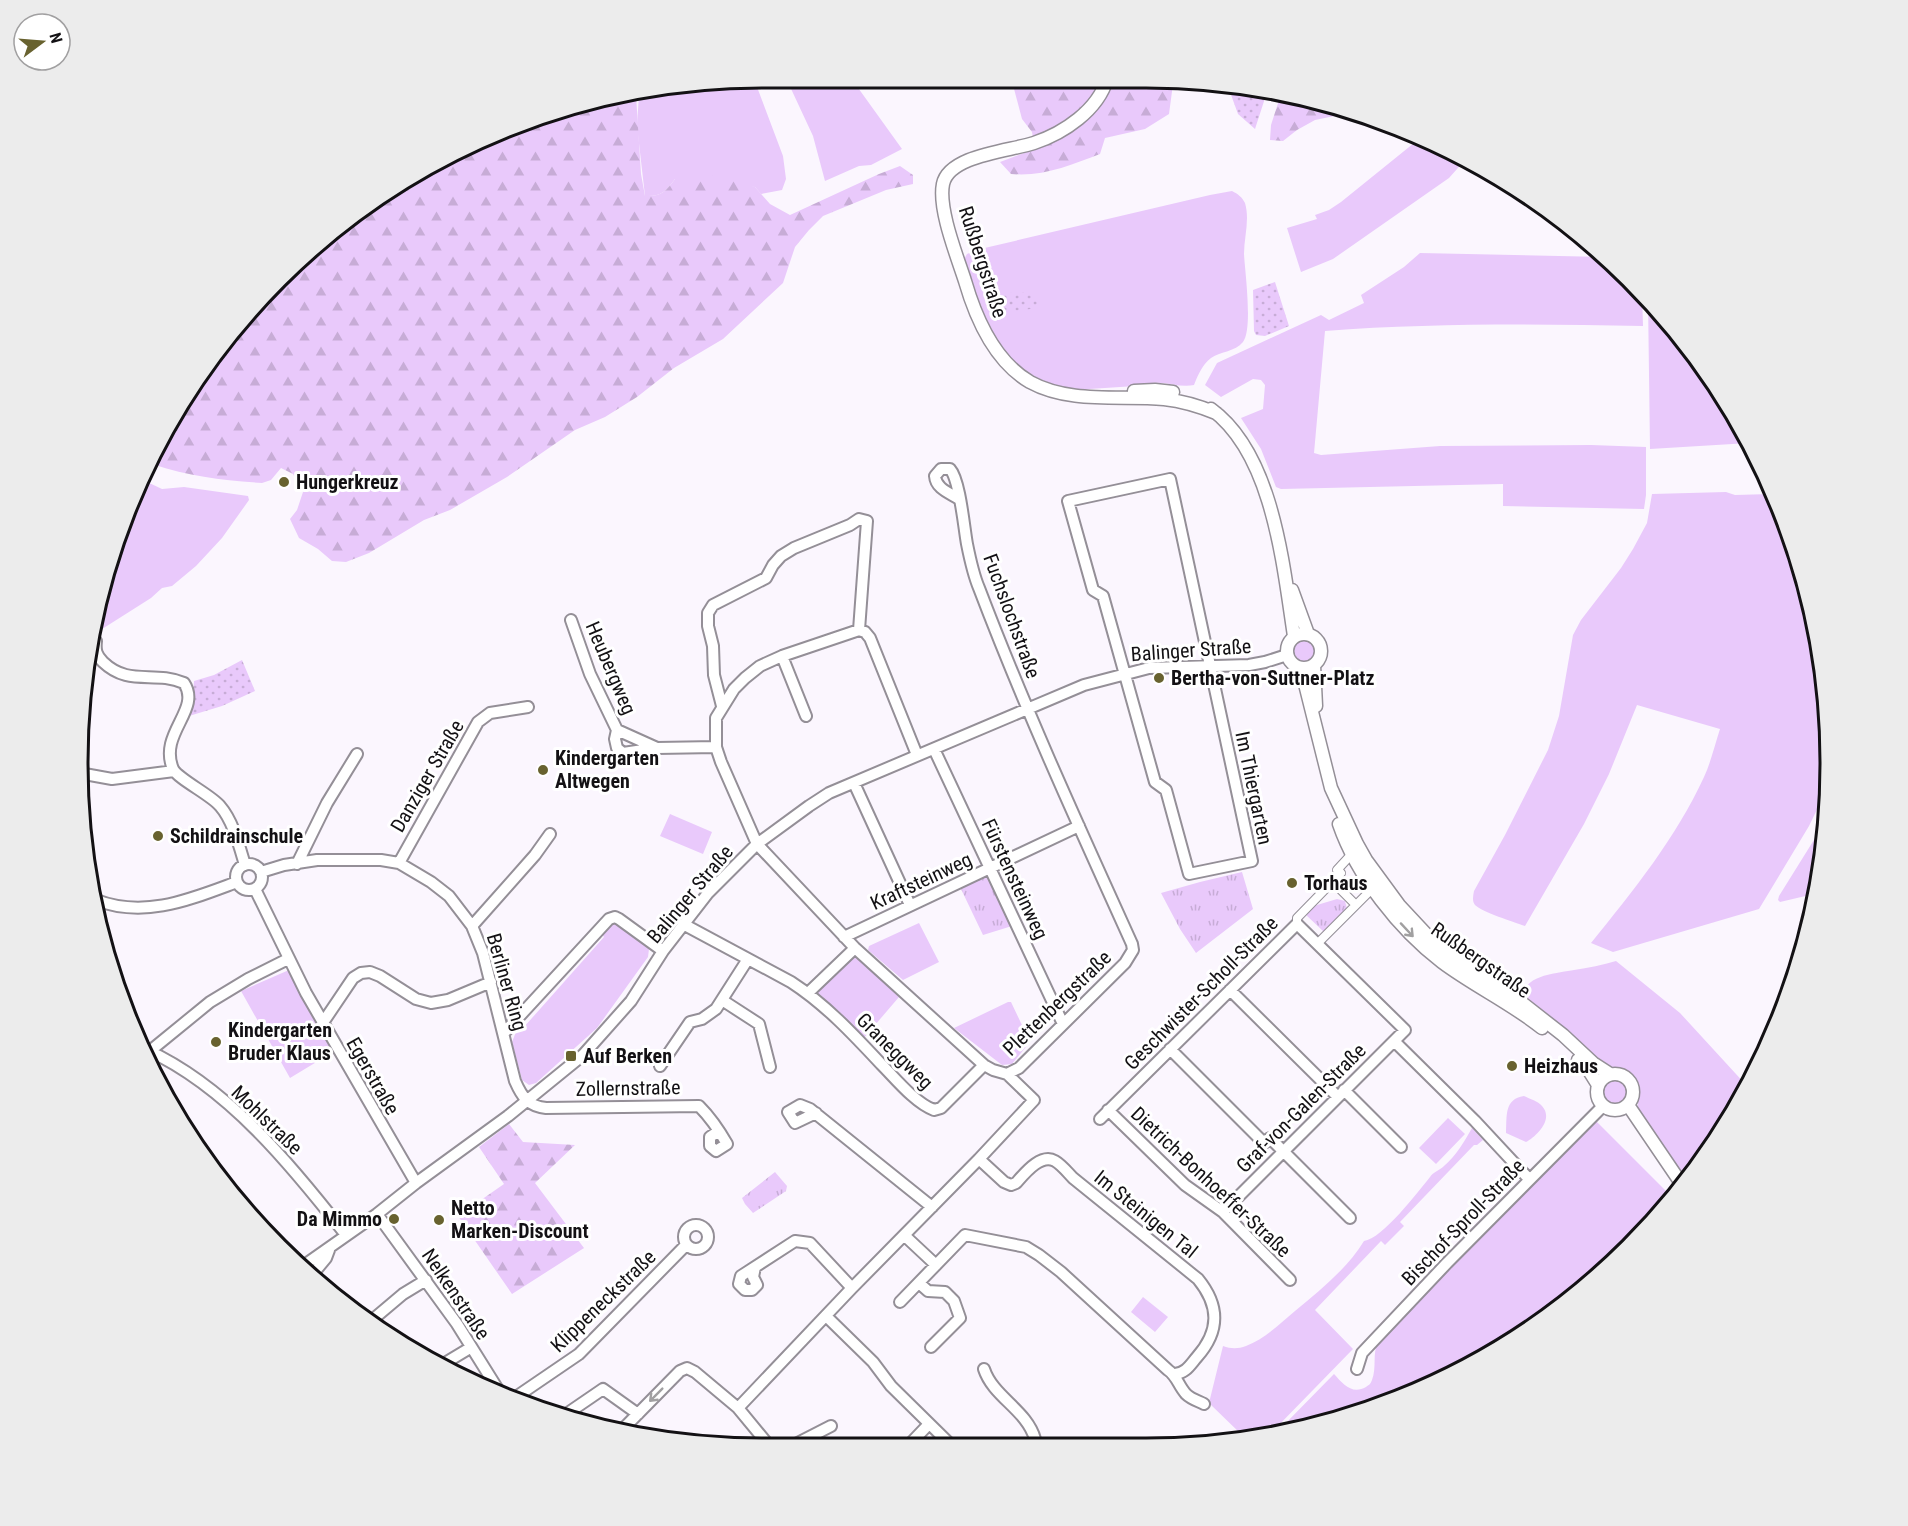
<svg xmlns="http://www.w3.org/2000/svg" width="1908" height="1526" font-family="'Roboto Condensed',sans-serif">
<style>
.grass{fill:#e9c9fb}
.forest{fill:url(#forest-firs)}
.park{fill:url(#park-tufts)}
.garden{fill:url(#garden-dots)}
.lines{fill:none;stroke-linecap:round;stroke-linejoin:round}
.pedestrian-casing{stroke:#948f97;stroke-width:10}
.minor-casing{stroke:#948f97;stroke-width:14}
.tertiary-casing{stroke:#948f97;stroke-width:15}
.pedestrian{stroke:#fff;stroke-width:8}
.minor{stroke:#fff;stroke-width:10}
.tertiary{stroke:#fff;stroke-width:12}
.oneway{stroke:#a1a0a1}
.poi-dot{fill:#68622f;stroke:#fff;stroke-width:2}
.labels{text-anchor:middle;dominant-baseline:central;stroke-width:6;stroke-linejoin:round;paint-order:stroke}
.street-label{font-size:20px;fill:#131114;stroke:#fff}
.poi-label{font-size:20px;font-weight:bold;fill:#131114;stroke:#fff;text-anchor:start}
.rim{fill:none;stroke:#131114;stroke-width:3}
</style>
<defs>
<pattern id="forest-firs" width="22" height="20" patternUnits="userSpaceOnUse" patternTransform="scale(1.5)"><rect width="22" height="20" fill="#e9c9fb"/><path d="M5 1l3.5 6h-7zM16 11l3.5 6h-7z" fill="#c7acd6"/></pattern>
<pattern id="park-tufts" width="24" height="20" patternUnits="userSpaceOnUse" patternTransform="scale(1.5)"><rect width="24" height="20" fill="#e9c9fb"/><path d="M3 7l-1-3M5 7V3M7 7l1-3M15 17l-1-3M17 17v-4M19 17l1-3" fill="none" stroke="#c7acd6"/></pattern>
<pattern id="garden-dots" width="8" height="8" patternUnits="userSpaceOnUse" patternTransform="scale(1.5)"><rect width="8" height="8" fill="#e9c9fb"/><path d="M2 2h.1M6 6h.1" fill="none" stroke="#c7acd6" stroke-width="1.8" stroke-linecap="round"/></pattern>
</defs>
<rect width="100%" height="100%" fill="#fbf6fe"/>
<!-- grass -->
<path class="grass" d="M 786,78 L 851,78 L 902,149 L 871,165 L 859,166 L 825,181 L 813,136 Z
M 754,79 L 783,156 L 786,179 L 782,190 L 761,194 L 755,187 L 675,179 C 665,192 661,197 645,196 L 637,126 L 639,94 Z
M 1419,139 L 1465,160 L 1449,178 L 1333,259 L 1301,272 L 1287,228 L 1317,219 L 1315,215 L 1329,210 L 1341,202 Z
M 1232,191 C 1238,194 1242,197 1245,203 C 1250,220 1244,237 1244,254 C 1245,272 1253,329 1243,342 C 1235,352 1221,351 1211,358 C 1202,365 1198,375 1194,385 C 1180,388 1166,381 1152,383 L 1151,385 L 1074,390 L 1057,387 L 1025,372 L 1010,360 L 987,328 L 963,261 L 967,254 L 976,250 L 1210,195 Z
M 1420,253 L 1605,257 L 1642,293 L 1643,326 C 1537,324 1431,323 1325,331 L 1314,453 L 1321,455 L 1440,446 L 1591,445 L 1646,447 L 1646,495 L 1644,509 L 1503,506 L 1503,484 L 1281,489 L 1276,487 L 1261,449 L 1241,418 L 1263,409 L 1265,385 L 1261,380 L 1253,379 L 1221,397 L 1205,385 L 1217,363 L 1321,315 L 1329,320 L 1364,303 L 1361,295 L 1404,267 Z
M 1648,299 L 1660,312 L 1738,421 L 1749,443 L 1650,449 Z
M 145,481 L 162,489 L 184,487 L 248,496 L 249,500 L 222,538 L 196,566 L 172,586 L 162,588 L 151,598 L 99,631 L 96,627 L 101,585 Z
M 1726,492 L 1735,495 L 1771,494 L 1794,543 L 1824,674 L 1828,787 L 1809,826 L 1759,909 L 1613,952 L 1591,943 C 1633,891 1676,838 1704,777 C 1711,762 1715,744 1720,729 L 1637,705 L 1609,774 L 1584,824 L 1525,926 C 1514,922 1482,912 1475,905 C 1472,901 1473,896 1474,891 L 1505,835 L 1548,750 L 1559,716 L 1573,635 L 1581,620 L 1621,568 L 1633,549 L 1647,523 L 1652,494 Z
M1291 651a13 13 0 1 1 26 0a13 13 0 1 1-26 0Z
M 670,814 L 712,832 L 703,854 L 660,836 Z
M 1827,815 L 1814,894 L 1780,902 L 1778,900 L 1779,896 L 1817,835 Z
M 618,923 L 649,949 L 648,957 L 597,1028 L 536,1083 L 529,1085 L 522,1080 L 512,1042 L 516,1032 L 522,1025 L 524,1027 L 604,937 L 602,934 L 612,924 Z
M 919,923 L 939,962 L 903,980 L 868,950 L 869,946 Z
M 855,956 L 899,997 L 863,1039 L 811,996 Z
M 1616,961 L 1680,1013 L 1747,1086 L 1687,1182 L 1638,1109 C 1637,1102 1640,1097 1640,1090 C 1639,1073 1622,1068 1608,1068 L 1525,1001 C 1517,975 1559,973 1574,970 C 1588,968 1603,965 1616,961 Z
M 289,970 L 310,1013 L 333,1052 L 290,1078 L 241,991 Z
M 1008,1002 L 1011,1002 L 1030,1042 L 1012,1064 L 1002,1065 L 954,1028 Z
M1602 1092a13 13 0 1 1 26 0a13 13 0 1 1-26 0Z
M 1524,1096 C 1530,1099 1538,1101 1542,1106 C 1554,1119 1537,1136 1526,1142 L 1506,1133 C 1507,1116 1504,1099 1524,1096 Z
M 1448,1118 L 1465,1134 L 1436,1164 L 1419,1148 Z
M 1596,1121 L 1672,1197 L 1596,1278 L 1487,1356 L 1365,1412 L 1280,1429 L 1334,1374 C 1343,1384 1352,1395 1366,1387 C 1370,1384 1370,1385 1372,1380 C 1377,1367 1372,1354 1378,1342 Z
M 1472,1128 L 1483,1140 L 1477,1145 L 1474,1145 L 1400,1222 L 1404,1226 L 1385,1245 L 1381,1241 L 1315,1310 L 1353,1349 L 1274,1430 L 1243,1436 L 1209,1403 L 1223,1346 C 1231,1349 1238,1349 1246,1346 C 1264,1339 1281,1323 1295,1311 C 1320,1290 1347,1269 1364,1241 C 1382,1239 1418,1192 1430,1177 C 1433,1172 1440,1170 1444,1166 C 1456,1156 1464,1142 1472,1128 Z
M 1143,1297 L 1168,1317 L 1155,1332 L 1131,1312 Z"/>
<!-- forest -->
<path class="forest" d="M 1003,79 L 1172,79 L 1173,84 L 1169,114 L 1145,129 L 1105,138 L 1100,154 C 1071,165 1043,177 1011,174 L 1000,162 L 1035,149 L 1032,132 L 1022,119 L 1013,85 Z
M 636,95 L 641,174 L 645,196 C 661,197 665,192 675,179 L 701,175 L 726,177 L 755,187 L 770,204 L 790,215 L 879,174 L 900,166 L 913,175 L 913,184 L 886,190 L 823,216 L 809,230 L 795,247 L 783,283 L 723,339 L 674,368 L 637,397 L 605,417 L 575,430 L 507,477 L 450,510 L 424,520 L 369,553 L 346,562 L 332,561 L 318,549 L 299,538 L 290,519 L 297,510 L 303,492 L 293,474 L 281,468 L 271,480 L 262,483 C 222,480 191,477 152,464 L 170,420 L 279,278 L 421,170 L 586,101 Z
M 1280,97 L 1354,112 L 1315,120 L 1297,130 L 1283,141 L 1270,140 L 1271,125 Z
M 509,1124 L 523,1142 L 575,1145 L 535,1183 L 584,1248 L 512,1294 L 458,1216 L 504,1184 L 479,1147 Z"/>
<!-- park -->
<path class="park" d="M 1242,872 L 1253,909 L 1196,953 L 1180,929 L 1161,893 L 1200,882 Z
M 987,873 L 1012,926 L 983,935 L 961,889 Z
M 1337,899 L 1345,901 L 1347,909 L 1324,932 L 1305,914 L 1317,905 Z
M 775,1172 L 787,1186 L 786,1191 L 753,1213 L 745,1204 L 742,1198 Z"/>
<!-- garden -->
<path class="garden" d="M 1227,87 L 1266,95 L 1255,129 L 1238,114 L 1230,92 Z
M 1275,282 L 1289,326 L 1265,336 L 1256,335 L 1254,331 L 1253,290 Z
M 1030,292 L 1038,302 L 1038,308 L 991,314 L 986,294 Z
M 242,660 L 255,691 L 222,706 L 189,716 L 192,707 L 194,681 L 214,675 Z"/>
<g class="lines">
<!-- pedestrian casing -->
<g class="pedestrian-casing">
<path id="pedestrian" d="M 1333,882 L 1356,905
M 1297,924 L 1297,918 L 1341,873 L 1337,870 L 1349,857
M 1317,944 L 1370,891"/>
</g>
<!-- minor casing -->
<g class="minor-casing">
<path id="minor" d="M 1170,479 L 1252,861 L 1189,874 L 1166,790 L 1155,782 L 1103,596 L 1093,590 L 1068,501 Z
M 571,620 L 590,674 L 617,730 L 615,739 L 617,748 L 623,753 L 657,748 L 716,747
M 96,641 C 95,650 96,655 103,662 C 129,687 154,670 184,683 C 202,710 158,733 173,769 C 178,779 211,795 220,806 C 233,821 239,845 245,865
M 782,656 L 806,716
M 722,706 L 714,675 L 713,646 L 708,626 L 708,613 L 713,605 L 766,578 L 773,565 L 781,556 L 794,548 L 850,525 L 859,519 L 867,521 L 859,630
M 617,730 L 657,748
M 934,749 L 1063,1024
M 917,755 L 870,638 L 865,632 L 859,630 L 782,656 L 760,666 L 745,678 L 734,689 L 716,718 L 716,747 L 721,762 L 757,844 L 855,948 L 984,1065 L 993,1070 L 1007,1074 L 1019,1068 L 1125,963 L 1133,950 L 1132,944 C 1079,827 1025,709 979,588 C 973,574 970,559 967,544 C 964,528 960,480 950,469 L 941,469 L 935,476 C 936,489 950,493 959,499
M 79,773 L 112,779 L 174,771
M 854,783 L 910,905
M 399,863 L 478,722 L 490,713 L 528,707
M 297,864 L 327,803 L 357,754
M236 877a13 13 0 1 1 26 0a13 13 0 1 1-26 0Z
M 261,872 L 284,865 L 317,860 L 381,860 L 399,863 L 431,882 L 449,896 L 472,926 L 483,953 L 515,1081 C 522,1097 528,1106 546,1108 L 699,1106 C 710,1117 719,1130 727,1144 L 716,1151 L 710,1146 L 710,1137 L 719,1131
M 255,889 L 306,993 L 416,1183
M 96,900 C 145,919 191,899 237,882
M 683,924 L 791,982 C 825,1004 853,1034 881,1064 C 895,1078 915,1103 934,1110 L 941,1108 L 984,1065
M 472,926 L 535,855 L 550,834
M 844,937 L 1079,826
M 1230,990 L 1338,1097
M 808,993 L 855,948
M 722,1000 L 759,1024 L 770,1067
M 322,1024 L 353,978 L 361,973 L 370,972 L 380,976 L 416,999 L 431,1003 L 448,1000 L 491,982
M 504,1033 L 609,919 L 615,917 L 619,919 L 663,951
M 1394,1041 L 1475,1121 L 1529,1179
M 1170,1049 L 1264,1143 L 1270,1138 L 1350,1218
M 147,1050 C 228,1087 292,1166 346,1235
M 150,1051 L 210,1002 L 248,979 L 288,959
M 660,1066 L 690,1022 L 702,1019 L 716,1009 L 748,959
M 1344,1090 L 1401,1147
M 1108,1110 L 1185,1185 L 1223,1212 L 1290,1280
M 816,1113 L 795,1123 L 788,1112 L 800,1105 L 810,1109 L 932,1207
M 1100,1119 L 1297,924 L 1405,1030 L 1223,1212
M 979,1159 L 1004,1182 L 1011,1185 L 1016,1183 C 1025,1173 1041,1153 1055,1161 C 1062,1165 1068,1173 1073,1178 L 1198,1279 C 1220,1306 1220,1331 1197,1357 C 1190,1365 1186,1373 1175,1374
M 377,1214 L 457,1324 L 502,1396
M684 1237a12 12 0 1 1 24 0a12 12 0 1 1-24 0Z
M 905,1236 L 936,1265
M 303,1266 L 377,1214 L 416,1183 L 508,1116 L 583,1055 L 631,1001 L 663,951 L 708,893 L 757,844 L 809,806 L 829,793 L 1084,685 L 1149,668 L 1249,665 L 1265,662 L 1287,655
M 755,1267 L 753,1277 L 757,1285 L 752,1290 L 745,1290 L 739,1284 L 741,1276 L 795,1241 L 810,1243 L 852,1288
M 312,1275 L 326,1258 L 329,1250
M 919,1283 L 928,1291 L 945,1292 L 954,1301 L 960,1318 L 931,1347
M 900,1302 L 965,1235 L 1026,1247 L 1039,1255 L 1061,1272 L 1168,1370 C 1177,1376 1178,1385 1186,1394 C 1191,1399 1198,1401 1204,1404
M 826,1316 L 873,1362 L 891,1386 L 953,1447
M 371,1321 L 403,1294 L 426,1280
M 445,1363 L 470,1348
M 984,1369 C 993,1397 1027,1410 1035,1439 L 1029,1447
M 1357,1369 L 1362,1353 L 1447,1263 L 1603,1106
M 513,1399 L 579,1354 L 686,1245
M 738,1408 L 852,1288 L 979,1159 L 1034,1100 L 1007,1074
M 565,1415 L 603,1389 L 638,1414
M 620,1432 L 680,1371 L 687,1368 L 695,1372 L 738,1408 L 771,1448
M 907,1447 L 929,1424
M 788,1448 L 831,1426"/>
</g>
<!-- tertiary casing -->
<g class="tertiary-casing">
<path id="tertiary" d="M 1107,79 C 1098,110 1064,133 1034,143 C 1010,151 949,155 943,184 C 938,209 957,256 965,281 C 976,319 994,361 1030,382 C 1070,404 1120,395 1164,399 C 1182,401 1199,406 1216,413
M 1134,391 L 1155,390 L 1173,392
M 1211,409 C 1273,454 1283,564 1294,636
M 1292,590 L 1308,634
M1287 651a17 17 0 1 1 34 0a17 17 0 1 1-34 0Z
M 1314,665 L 1316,706
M 1301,668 L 1331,788 L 1357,844 L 1366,860 L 1399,905 L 1427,935 L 1451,955 L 1517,999 L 1563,1035 L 1593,1063 L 1610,1074
M 1339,824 C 1357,876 1399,929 1442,962 C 1474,986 1511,1003 1542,1028
M 1578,1060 L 1588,1069 L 1598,1085
M1597 1092a18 18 0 1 1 36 0a18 18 0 1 1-36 0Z
M 1628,1105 L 1683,1186"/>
</g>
<!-- pedestrian -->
<use href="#pedestrian" class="pedestrian"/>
<!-- minor -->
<use href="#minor" class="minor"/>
<!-- tertiary -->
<use href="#tertiary" class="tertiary"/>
</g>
<!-- one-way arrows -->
<defs><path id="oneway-shaft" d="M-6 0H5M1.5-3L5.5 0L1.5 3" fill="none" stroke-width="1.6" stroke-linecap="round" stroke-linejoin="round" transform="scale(1.5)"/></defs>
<g class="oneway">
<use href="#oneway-shaft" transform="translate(1407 930) rotate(47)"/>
<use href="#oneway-shaft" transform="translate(656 1395) rotate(135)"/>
</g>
<!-- markers -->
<g class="poi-dot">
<circle cx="284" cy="482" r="6"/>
<circle cx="1159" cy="678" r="6"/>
<circle cx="543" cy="770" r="6"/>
<circle cx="158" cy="836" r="6"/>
<circle cx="1292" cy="883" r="6"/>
<circle cx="216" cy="1042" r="6"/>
<rect x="565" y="1050" width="12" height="12" rx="3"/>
<circle cx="1512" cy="1066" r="6"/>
<circle cx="394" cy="1219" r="6"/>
<circle cx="439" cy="1220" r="6"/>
</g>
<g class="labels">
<!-- street labels -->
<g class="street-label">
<text transform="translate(983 262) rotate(72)">Rußbergstraße</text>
<text transform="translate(1012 616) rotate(70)">Fuchslochstraße</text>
<text transform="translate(1191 650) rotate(-4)">Balinger Straße</text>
<text transform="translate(611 668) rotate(67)">Heubergweg</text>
<text transform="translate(427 776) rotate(-60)">Danziger Straße</text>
<text transform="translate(1254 788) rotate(78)">Im Thiergarten</text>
<text transform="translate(1015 879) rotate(65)">Fürstensteinweg</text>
<text transform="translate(921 881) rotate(-25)">Kraftsteinweg</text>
<text transform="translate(690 894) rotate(-50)">Balinger Straße</text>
<text transform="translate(1481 960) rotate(35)">Rußbergstraße</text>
<text transform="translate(507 982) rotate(74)">Berliner Ring</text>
<text transform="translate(1201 993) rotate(-45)">Geschwister-Scholl-Straße</text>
<text transform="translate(1057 1003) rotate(-44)">Plettenbergstraße</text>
<text transform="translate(895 1051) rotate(45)">Graneggweg</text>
<text transform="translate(373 1076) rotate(60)">Egerstraße</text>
<text transform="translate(628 1088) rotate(-1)">Zollernstraße</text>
<text transform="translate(1301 1108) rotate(-45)">Graf-von-Galen-Straße</text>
<text transform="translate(267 1120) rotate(44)">Mohlstraße</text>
<text transform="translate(1211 1182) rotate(43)">Dietrich-Bonhoeffer-Straße</text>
<text transform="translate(1146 1214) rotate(39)">Im Steinigen Tal</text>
<text transform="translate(1463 1222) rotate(-46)">Bischof-Sproll-Straße</text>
<text transform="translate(456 1294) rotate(56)">Nelkenstraße</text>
<text transform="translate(603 1301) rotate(-44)">Klippeneckstraße</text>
</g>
<!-- poi labels -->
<g class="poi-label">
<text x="296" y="482">Hungerkreuz</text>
<text x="1171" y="678">Bertha-von-Suttner-Platz</text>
<text x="555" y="758">Kindergarten<tspan x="555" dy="23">Altwegen</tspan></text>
<text x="170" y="836">Schildrainschule</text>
<text x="1304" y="883">Torhaus</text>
<text x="228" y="1030">Kindergarten<tspan x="228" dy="23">Bruder Klaus</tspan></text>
<text x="583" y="1056">Auf Berken</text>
<text x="1524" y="1066">Heizhaus</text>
<text x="451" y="1208">Netto<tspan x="451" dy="23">Marken-Discount</tspan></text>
<text x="382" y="1219" text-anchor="end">Da Mimmo</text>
</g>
</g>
<!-- crop -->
<path d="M0 0H1908V1526H0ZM762 88H1146A674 674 0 0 1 1820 762V764A674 674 0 0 1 1146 1438H762A674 674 0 0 1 88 764V762A674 674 0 0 1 762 88Z" fill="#ececec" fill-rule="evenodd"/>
<path class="rim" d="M762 88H1146A674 674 0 0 1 1820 762V764A674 674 0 0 1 1146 1438H762A674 674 0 0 1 88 764V762A674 674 0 0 1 762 88Z"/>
<!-- north arrow -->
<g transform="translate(42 42) rotate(74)"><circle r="28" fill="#ffffff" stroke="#a1a0a1" stroke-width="1.5"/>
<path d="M0-4.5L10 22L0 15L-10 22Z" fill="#68622f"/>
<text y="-9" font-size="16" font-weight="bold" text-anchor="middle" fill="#131114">N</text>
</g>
</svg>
